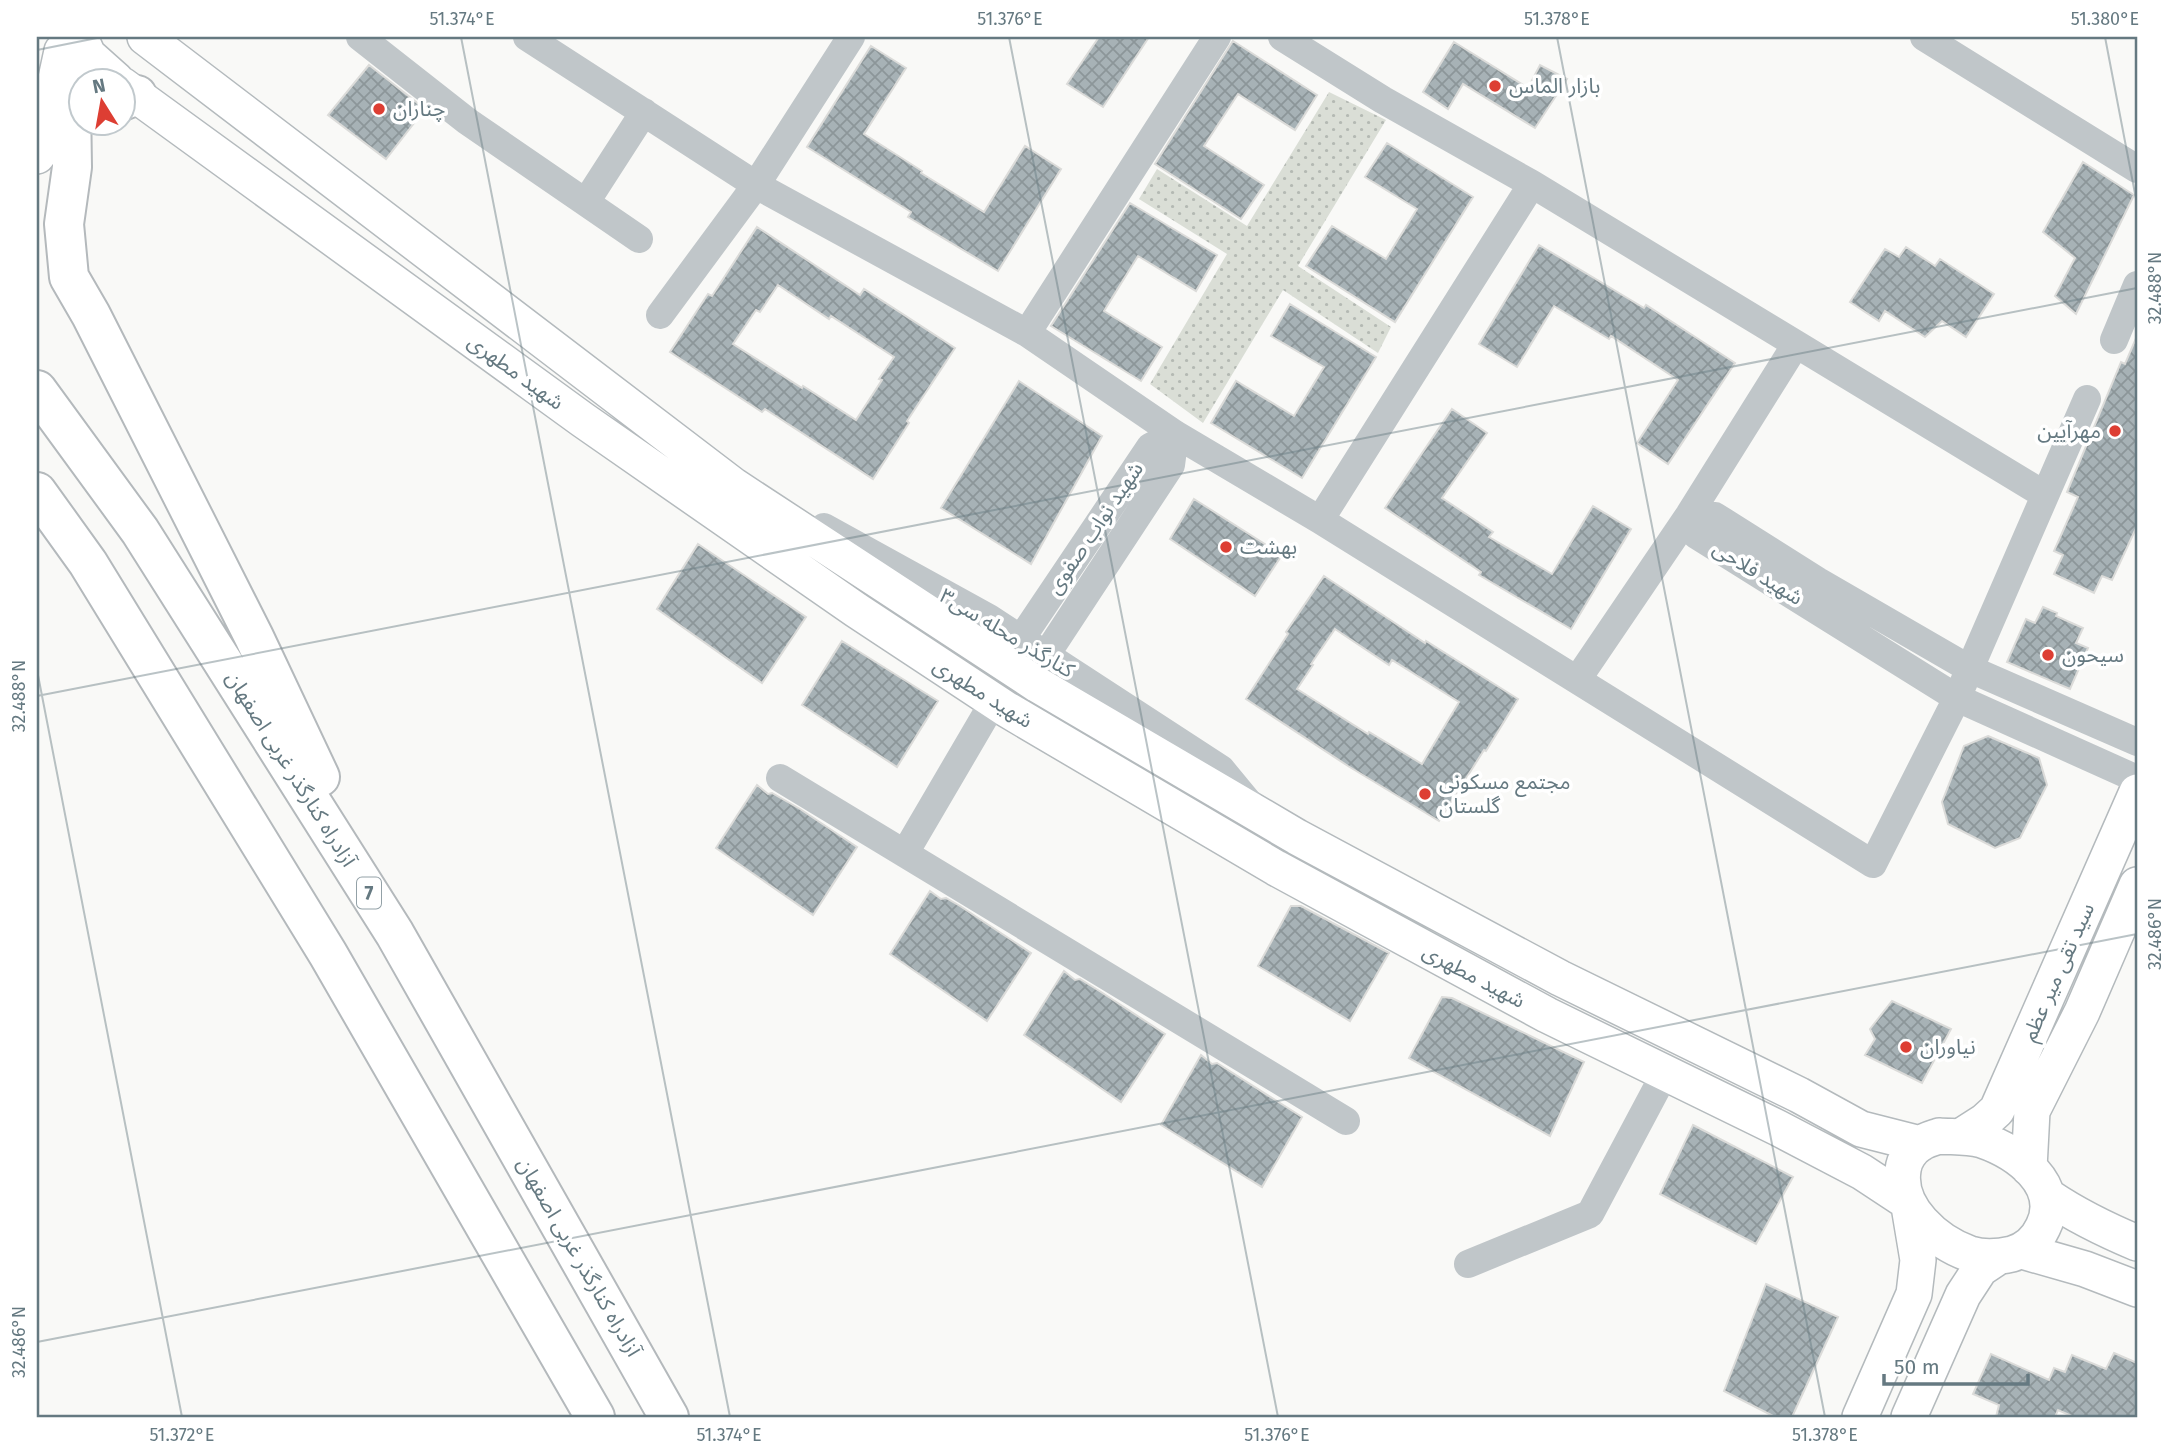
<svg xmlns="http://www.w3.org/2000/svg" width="2174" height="1454" font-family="'Fira Sans','Noto Sans Arabic',sans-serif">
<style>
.grass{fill:url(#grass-dots)}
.building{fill:url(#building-cross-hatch);stroke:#dbdbd9;stroke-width:2;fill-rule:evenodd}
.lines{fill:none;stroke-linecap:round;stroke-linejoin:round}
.major-casing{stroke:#b4babd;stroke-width:38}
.highway-casing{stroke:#b4b9bc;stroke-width:42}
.minor{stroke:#c0c6c9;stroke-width:28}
.major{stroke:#fff;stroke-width:35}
.highway{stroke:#fff;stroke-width:38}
.ticks{fill:none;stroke:#657981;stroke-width:2;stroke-opacity:0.45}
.poi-dot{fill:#dd3e33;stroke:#fff;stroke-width:2.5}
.labels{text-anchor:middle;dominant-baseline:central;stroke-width:7;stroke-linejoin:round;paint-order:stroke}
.shield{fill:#fff;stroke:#93a1a7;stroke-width:2}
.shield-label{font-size:19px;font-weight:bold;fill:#657981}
.poi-label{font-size:21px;fill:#657981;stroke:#fff;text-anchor:start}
.street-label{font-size:21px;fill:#657981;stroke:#fff}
.neatline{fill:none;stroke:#657981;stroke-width:2.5}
.ticks-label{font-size:18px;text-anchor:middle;fill:#657981}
</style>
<defs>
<pattern id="grass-dots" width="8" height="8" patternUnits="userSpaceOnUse" patternTransform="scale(1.75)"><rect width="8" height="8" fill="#daded6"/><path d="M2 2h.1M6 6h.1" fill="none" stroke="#b4b9b3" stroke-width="1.8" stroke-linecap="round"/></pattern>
<pattern id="building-cross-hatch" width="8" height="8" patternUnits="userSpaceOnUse" patternTransform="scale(1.75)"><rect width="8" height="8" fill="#a7b2b6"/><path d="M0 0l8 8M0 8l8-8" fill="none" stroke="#8c9699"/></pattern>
</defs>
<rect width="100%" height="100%" fill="#f9f9f7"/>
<!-- grass -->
<path class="grass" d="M 1329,92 L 1386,120 L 1298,266 L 1391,327 L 1378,353 L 1283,290 L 1203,423 L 1150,384 L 1227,254 L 1139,199 L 1157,169 L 1247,226 Z"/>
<!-- building -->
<path class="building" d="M 1099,37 L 1149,37 L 1103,107 L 1067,84 Z
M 1233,41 L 1317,95 L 1295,130 L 1238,94 L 1204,146 L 1264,185 L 1241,219 L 1155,164 Z
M 1454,42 L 1528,88 L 1540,65 L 1567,79 L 1535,128 L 1463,84 L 1448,109 L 1423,92 Z
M 871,46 L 906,68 L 864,134 L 922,171 L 921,173 L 984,212 L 1025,146 L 1061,169 L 998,271 L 908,217 L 911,212 L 807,147 Z
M 369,65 L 425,109 L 386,159 L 328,115 Z
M 1387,143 L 1473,197 L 1395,322 L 1306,266 L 1332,226 L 1386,259 L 1417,209 L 1365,177 Z
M 2083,162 L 2134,195 L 2076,314 L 2055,296 L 2075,258 L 2043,232 Z
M 1130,203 L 1217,255 L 1196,291 L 1138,256 L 1104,311 L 1162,347 L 1141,381 L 1051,326 Z
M 757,227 L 860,295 L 864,289 L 955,348 L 907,421 L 909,423 L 873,479 L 765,409 L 762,412 L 670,352 L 708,294 L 712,296 ZM 778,285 L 829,319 L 831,316 L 894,357 L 879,379 L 882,380 L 856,420 L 803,386 L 802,388 L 733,344 L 756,310 L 760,312 Z
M 1539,245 L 1644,308 L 1646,305 L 1735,363 L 1668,464 L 1637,443 L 1678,380 L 1611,336 L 1609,339 L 1554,306 L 1517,367 L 1479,344 Z
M 1906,247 L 1935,266 L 1940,259 L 1994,294 L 1966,337 L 1942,321 L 1925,337 L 1885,311 L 1879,321 L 1850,302 L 1885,249 L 1899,257 Z
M 1290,304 L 1376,357 L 1302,478 L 1211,423 L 1236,381 L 1294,416 L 1324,367 L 1271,336 Z
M 2137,336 L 2137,526 L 2112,580 L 2102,576 L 2094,593 L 2054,574 L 2063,555 L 2054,551 L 2078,497 L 2067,492 L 2121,362 L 2125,364 Z
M 1019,381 L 1102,436 L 1031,564 L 941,508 Z
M 1452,409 L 1487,433 L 1442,498 L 1493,532 L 1489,537 L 1552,574 L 1593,506 L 1631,529 L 1571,629 L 1479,575 L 1481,572 L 1385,508 Z
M 1194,499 L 1282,555 L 1255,596 L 1170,539 Z
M 698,544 L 806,617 L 762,683 L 657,609 Z
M 1324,576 L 1425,643 L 1426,641 L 1518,699 L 1486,751 L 1484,750 L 1439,821 L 1348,766 L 1246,699 L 1288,634 L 1286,632 ZM 1335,629 L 1389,665 L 1392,660 L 1459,702 L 1422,764 L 1369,732 L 1368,734 L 1297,689 L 1313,665 L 1311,664 Z
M 2043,607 L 2057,613 L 2056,616 L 2083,628 L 2076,643 L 2088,648 L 2070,689 L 2007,662 L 2026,619 L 2035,623 Z
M 842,641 L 938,701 L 897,767 L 802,705 Z
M 1988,736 L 2039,758 L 2047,785 L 2020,838 L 1995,848 L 1948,824 L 1942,802 L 1964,746 Z
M 757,785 L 768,794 L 772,793 L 800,809 L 857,847 L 813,915 L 716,848 Z
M 930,891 L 941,899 L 946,898 L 960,906 L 1031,953 L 987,1021 L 890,954 Z
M 1291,906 L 1301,906 L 1389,953 L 1350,1021 L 1258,966 Z
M 1064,971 L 1075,980 L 1080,979 L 1101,992 L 1165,1034 L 1121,1102 L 1024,1035 Z
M 1442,997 L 1452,998 L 1584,1062 L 1550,1136 L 1409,1058 Z
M 1892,1001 L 1951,1029 L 1922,1083 L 1865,1055 L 1875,1039 L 1870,1029 Z
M 1201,1055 L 1212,1064 L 1217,1063 L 1302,1117 L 1262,1187 L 1161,1125 Z
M 1693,1125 L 1793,1177 L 1756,1244 L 1660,1194 Z
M 1766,1284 L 1838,1317 L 1792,1417 L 1775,1417 L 1724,1391 Z
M 2114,1353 L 2137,1363 L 2137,1417 L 2074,1417 L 2058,1410 L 2055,1417 L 1996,1417 L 1999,1405 L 1973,1394 L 1991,1354 L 2049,1380 L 2054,1368 L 2065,1372 L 2072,1355 L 2106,1369 Z"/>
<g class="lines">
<!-- major casing -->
<g class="major-casing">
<path id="major" d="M 80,37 L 88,55 L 116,80
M 145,37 L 734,486 L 1038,685 L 1297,837 L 1560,978 L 1799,1095 L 1861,1129 L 1920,1144
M 122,85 L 583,420 L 856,610 L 1006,709 L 1276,868 L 1547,1015 L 1778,1128 L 1862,1172 L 1906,1201
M 37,156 L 40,152 L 62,51
M 1939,1136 C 1953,1137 1968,1136 1982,1140 C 2017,1152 2064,1185 2043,1227 C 2037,1240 2026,1250 2012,1254 C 1999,1257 1983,1258 1970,1254 C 1936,1242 1897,1208 1903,1170 C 1904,1160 1911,1149 1920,1144 C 1925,1140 1933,1138 1939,1136 Z
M 1960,1137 L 1985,1121 L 1997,1110 L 2137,792
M 2029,1168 L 2032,1111 L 2082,1012 L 2137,885
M 2049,1197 C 2077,1216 2106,1230 2137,1243
M 2022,1251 L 2085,1269 L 2137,1289
M 1860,1417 L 1914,1294 L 1918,1260 L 1909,1206
M 1909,1417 L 1963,1295 L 1980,1269 L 1998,1257"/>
</g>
<!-- highway casing -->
<g class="highway-casing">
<path id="highway" d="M 70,37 L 72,167 L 64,224 L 69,277 L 91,315 L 254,637 L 320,777
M 122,101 L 137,95
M 37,390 L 140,531 L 395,934 L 669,1417
M 37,492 L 88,563 L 328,954 L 595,1417"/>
</g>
<!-- minor -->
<path class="minor" d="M 360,37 L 467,121 L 639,239
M 527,37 L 756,185 L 1027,333 L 1175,434 L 1320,520 L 1873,864 L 1957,698 L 2087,399
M 1282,37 L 1383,100 L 1532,184 L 2045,495
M 1924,37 L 2137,169
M 586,202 L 644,112
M 660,315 L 756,185 L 851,37
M 1027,333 L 1217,37
M 2114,340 L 2137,285
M 1320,520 L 1532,184
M 824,527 L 989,618 L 1046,655 L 1221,769 L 1249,803
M 1021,639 L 1150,447 L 1175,434
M 1046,655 L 1171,465 L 1175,434
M 1577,680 L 1689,515 L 1796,344
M 2137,742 L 1970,669 L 1818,581 L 1715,516 L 1689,515 L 1696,535 L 1957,698 L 2137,779
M 780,778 L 1346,1121
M 905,853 L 994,701
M 1468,1264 L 1590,1214 L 1665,1073"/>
<!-- major -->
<use href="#major" class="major"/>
<!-- highway -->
<use href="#highway" class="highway"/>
</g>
<!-- ticks -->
<path class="ticks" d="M 461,37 L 730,1417M 1009,37 L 1278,1417M 1557,37 L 1825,1417M 2105,37 L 2137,204M 37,50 L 102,37M 37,670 L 182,1417M 37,696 L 2137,288M 37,1342 L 2137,934"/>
<!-- markers -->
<g class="poi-dot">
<circle cx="1495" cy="86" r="7"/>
<circle cx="379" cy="109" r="7"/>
<circle cx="2115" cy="431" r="7"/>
<circle cx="1226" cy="547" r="7"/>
<circle cx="2048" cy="655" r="7"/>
<circle cx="1425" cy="794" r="7"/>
<circle cx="1906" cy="1047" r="7"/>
</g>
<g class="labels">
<!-- shield labels -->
<rect class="shield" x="357" y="877.5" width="24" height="31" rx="5"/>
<g class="shield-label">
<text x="369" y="893">7</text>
</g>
<!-- poi labels -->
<g class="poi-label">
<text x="1509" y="86">بازار الماس</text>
<text x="393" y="109">چناران</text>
<text x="2101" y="431" text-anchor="end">مهرآیین</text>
<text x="1240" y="547">بهشت</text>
<text x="2062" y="655">سیحون</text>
<text x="1439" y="782">مجتمع مسکونی<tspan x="1439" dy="24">گلستان</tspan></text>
<text x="1920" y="1047">نیاوران</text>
</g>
<!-- street labels -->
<g class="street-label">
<text transform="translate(516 372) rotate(36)">شهید مطهری</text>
<text transform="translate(1095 528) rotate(-56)">شهید نواب صفوی</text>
<text transform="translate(1758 573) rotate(32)">شهید فلاحی</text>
<text transform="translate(1007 633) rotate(31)">کنارگذر محله سی۳</text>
<text transform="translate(983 693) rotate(32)">شهید مطهری</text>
<text transform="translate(291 769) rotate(58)">آزادراه کنارگذر غربی اصفهان</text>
<text transform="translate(2058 972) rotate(-66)">سید تقی میر عظم</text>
<text transform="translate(1474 976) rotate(28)">شهید مطهری</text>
<text transform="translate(579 1257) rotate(60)">آزادراه کنارگذر غربی اصفهان</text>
</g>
</g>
<!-- border -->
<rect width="2174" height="1454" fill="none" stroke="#ffffff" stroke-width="77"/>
<!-- north arrow -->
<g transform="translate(102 102) rotate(349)"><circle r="33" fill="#ffffff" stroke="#c1c9cd" stroke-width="2"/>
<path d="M0-5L12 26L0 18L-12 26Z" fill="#dd3e33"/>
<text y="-10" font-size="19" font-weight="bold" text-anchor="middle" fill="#657981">N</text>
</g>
<!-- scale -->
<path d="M1884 1374v10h144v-10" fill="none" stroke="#657981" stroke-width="3.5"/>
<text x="1894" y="1374" font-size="21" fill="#657981" stroke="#ffffff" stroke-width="5" paint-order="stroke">50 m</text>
<rect x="38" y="38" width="2098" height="1378" class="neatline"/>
<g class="ticks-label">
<text x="462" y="25">51.374°E</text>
<text x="1010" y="25">51.376°E</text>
<text x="1557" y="25">51.378°E</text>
<text x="2105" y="25">51.380°E</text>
<text transform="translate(2155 288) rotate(-90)" y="6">32.488°N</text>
<text transform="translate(19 696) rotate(-90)" y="6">32.488°N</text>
<text transform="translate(2155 934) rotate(-90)" y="6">32.486°N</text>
<text transform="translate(19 1342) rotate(-90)" y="6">32.486°N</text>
<text x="182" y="1441">51.372°E</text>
<text x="729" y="1441">51.374°E</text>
<text x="1277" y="1441">51.376°E</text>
<text x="1825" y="1441">51.378°E</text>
</g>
</svg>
